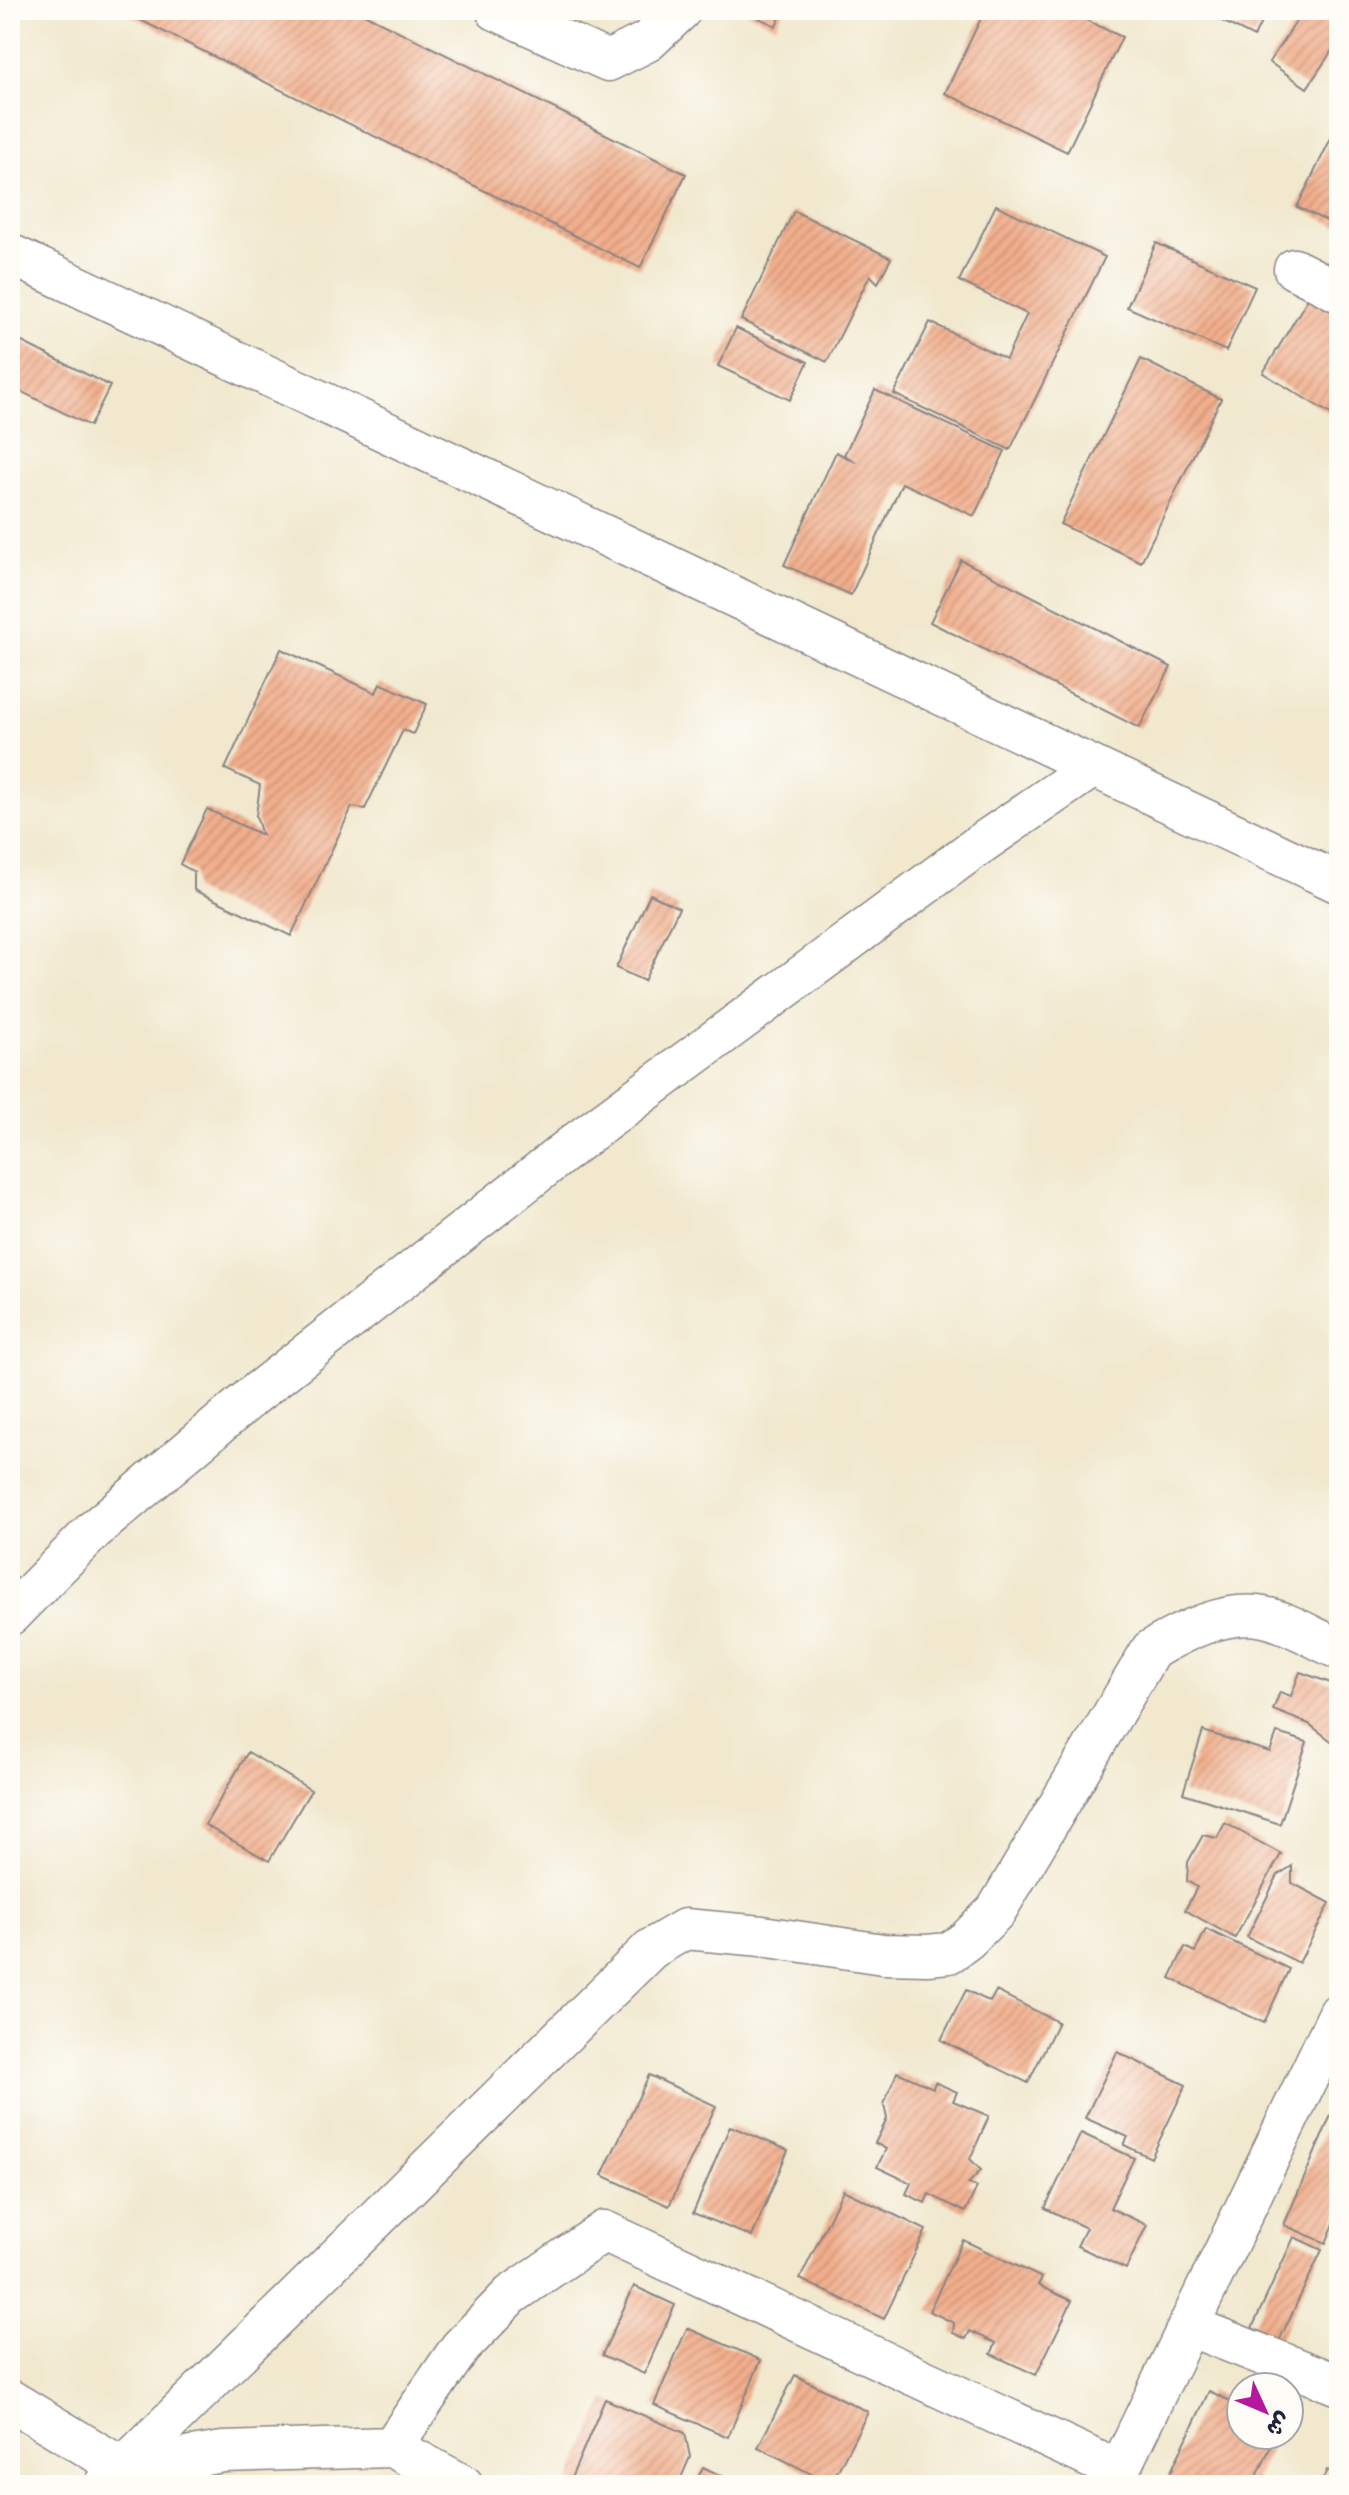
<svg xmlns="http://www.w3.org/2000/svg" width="1349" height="2495" font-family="Mynerve,'Playpen Sans Arabic',sans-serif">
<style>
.building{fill:url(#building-hatch)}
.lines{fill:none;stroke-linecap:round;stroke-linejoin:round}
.minor-casing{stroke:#8a8584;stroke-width:43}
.minor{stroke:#fff;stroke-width:40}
</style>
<defs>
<pattern id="building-hatch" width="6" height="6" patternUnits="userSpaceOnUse" patternTransform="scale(2)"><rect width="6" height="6" fill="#f1ae8c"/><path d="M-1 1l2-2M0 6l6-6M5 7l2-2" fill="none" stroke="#ce957a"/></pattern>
</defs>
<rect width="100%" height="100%" fill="#fdfcf7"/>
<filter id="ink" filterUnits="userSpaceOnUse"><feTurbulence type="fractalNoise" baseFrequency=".0125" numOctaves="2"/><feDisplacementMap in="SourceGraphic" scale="16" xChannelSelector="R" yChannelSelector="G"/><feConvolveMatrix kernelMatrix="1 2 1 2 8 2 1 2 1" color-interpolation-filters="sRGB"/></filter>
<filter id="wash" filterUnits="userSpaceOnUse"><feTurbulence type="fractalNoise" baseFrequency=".006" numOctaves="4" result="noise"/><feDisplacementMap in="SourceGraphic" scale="32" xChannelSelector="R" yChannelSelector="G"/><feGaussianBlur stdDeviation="1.8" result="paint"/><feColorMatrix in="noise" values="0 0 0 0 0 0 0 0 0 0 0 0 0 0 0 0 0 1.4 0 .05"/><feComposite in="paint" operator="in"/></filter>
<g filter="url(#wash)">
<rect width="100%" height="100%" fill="#f1e8ce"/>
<g id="blocks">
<!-- building -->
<path class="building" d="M 120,10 L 356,10 L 686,174 L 640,268 Z
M 742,10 L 784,10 L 776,26 Z
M 985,10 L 1065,10 L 1122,37 L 1067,152 L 945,93 Z
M 1200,10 L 1267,10 L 1254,37 Z
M 1304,10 L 1339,11 L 1339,40 L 1307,88 L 1269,62 Z
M 1339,122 L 1339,227 L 1297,207 Z
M 996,205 L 1105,257 L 1010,450 L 894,394 L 930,322 L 1006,359 L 1027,314 L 959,281 Z
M 794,211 L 891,258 L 878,283 L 870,275 L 827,362 L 741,320 Z
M 1156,243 L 1255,287 L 1226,351 L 1127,307 Z
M 1310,295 L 1339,312 L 1339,419 L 1263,373 Z
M 736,328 L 808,362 L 790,400 L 718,366 Z
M 10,336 L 110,386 L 90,426 L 10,386 Z
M 1141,359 L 1221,399 L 1141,562 L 1060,524 Z
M 875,390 L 1005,451 L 974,516 L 902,483 L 851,595 L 784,565 L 836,452 L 856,462 L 844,455 Z
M 961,560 L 1171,667 L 1139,728 L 930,622 Z
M 281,649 L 376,693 L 380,683 L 427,704 L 413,734 L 403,730 L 365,809 L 352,807 L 291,936 L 194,890 L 194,872 L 180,864 L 207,809 L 262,835 L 256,816 L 260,785 L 225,769 Z
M 650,894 L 679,908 L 644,981 L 616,968 Z
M 1300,1672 L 1339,1686 L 1339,1747 L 1309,1724 L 1273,1710 L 1280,1692 L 1291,1696 Z
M 1203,1731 L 1270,1752 L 1277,1733 L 1307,1742 L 1280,1824 L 1183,1793 Z
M 248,1752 L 311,1790 L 269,1861 L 205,1825 Z
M 1225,1823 L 1281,1854 L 1235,1938 L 1185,1910 L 1197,1887 L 1187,1881 L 1188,1862 L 1203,1835 L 1217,1838 Z
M 1292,1866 L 1292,1883 L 1330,1903 L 1299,1963 L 1247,1937 L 1278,1875 Z
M 1206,1929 L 1289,1969 L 1264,2023 L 1170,1978 L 1185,1947 L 1195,1952 Z
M 966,1990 L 990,2002 L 996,1991 L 1058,2022 L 1028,2083 L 941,2040 Z
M 1117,2052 L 1186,2085 L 1151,2158 L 1124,2145 L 1128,2137 L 1085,2118 Z
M 897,2072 L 933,2088 L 935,2082 L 957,2092 L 953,2101 L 989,2116 L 970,2159 L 981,2170 L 968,2184 L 977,2187 L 965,2212 L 929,2194 L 925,2203 L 906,2194 L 911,2183 L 877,2167 L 886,2149 L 875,2143 L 887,2119 L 884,2104 Z
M 649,2075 L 716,2106 L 669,2206 L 602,2175 Z
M 1334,2108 L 1339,2110 L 1339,2212 L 1326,2243 L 1284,2225 Z
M 730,2126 L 788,2150 L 752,2237 L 693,2213 Z
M 1081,2133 L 1134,2158 L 1110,2208 L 1147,2225 L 1126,2269 L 1077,2246 L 1086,2228 L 1045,2208 Z
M 843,2190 L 926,2230 L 884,2319 L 800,2279 Z
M 1294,2237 L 1322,2250 L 1279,2341 L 1252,2328 Z
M 963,2240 L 1042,2278 L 1038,2285 L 1072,2301 L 1036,2375 L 991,2354 L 996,2343 L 970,2331 L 966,2339 L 953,2333 L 954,2323 L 929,2311 Z
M 634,2286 L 675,2305 L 644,2374 L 602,2355 Z
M 687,2328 L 761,2360 L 728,2437 L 654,2405 Z
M 795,2375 L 868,2412 L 831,2484 L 758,2447 Z
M 1209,2391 L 1241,2406 L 1241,2435 L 1276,2435 L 1253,2485 L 1184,2485 L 1168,2478 Z
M 605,2399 L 685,2433 L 690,2457 L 678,2485 L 568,2485 Z
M 703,2467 L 741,2485 L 694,2485 Z
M 1327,2470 L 1339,2475 L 1339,2485 L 1320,2485 Z"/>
</g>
</g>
<g filter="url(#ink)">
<use href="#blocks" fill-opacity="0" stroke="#8a8584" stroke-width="2"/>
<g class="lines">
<!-- minor casing -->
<g class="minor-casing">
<path id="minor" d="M 496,10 L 608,61 L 648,41 L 681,10
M 10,254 L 1339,883
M 1294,269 L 1339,292
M 10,1615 L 94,1530 L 255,1394 L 577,1142 L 976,847 L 1093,767
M 1189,2326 L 1339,2385
M 10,2400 L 123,2468 L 223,2452 L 392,2447 L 463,2485
M 392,2447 L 460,2348 L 511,2295 L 604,2231 L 1119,2471
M 105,2485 L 651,1949 L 685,1929 L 762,1936 L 883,1954 L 927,1955 L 949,1953 L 967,1940 L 996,1911 L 1151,1650 C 1181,1632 1227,1609 1264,1617 C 1289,1622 1315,1639 1339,1649
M 1112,2485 L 1339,2013"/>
</g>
<!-- minor -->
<use href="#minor" class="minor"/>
</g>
</g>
<!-- margin -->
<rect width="1349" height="2495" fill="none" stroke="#fdfcf7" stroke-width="40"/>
<!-- north arrow -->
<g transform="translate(1265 2411) rotate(134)"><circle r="38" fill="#fdfcf7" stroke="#a5a5ac" stroke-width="2"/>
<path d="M0-6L14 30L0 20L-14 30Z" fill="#b5179e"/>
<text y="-12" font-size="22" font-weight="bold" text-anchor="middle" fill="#22223b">ش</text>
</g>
</svg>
